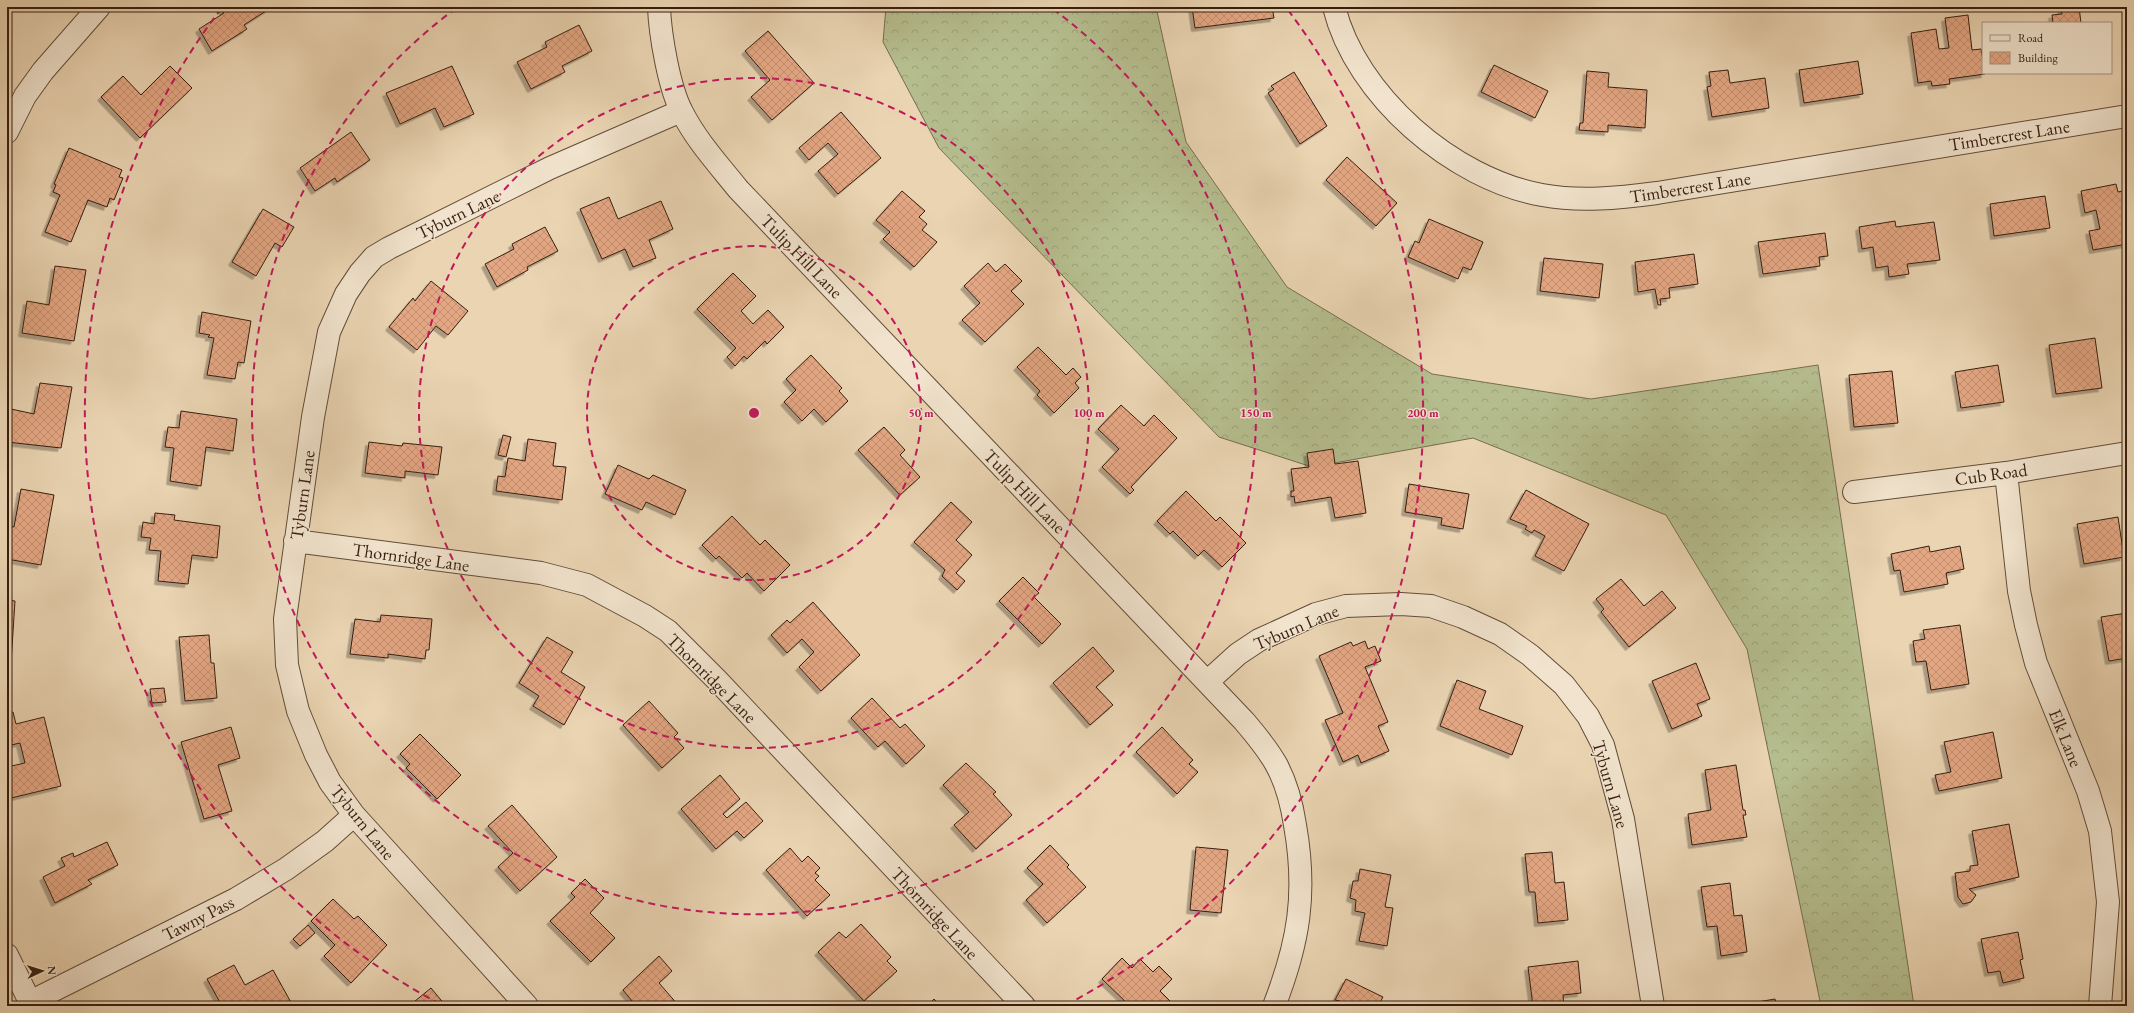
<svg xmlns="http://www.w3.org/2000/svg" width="2134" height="1013" font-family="'EB Garamond',serif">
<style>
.forest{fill:url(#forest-crowns);stroke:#766e4f}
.building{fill:url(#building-cross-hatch);stroke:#361e10;filter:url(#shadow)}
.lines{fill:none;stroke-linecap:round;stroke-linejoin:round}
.minor-casing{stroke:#634c38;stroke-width:24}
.tertiary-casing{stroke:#634c38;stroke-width:24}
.minor{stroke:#f1e3cd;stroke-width:22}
.tertiary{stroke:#f1e3cd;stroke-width:22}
.ring{fill:none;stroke:#c2185b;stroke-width:2;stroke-dasharray:7 5}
.labels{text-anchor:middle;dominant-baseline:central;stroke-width:3;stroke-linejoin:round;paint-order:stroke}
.street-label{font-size:18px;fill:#361e10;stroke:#f1e3cd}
.centre{fill:#c2185b;stroke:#f1e3cd;stroke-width:2}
.ring-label{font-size:12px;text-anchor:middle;font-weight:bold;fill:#c2185b;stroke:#f1e3cd;stroke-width:3;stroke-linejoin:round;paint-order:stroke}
</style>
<defs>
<pattern id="forest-crowns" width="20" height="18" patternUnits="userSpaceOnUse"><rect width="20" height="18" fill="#b5bd8e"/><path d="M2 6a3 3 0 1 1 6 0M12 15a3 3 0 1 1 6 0" fill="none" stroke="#9ca279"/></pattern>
<pattern id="building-cross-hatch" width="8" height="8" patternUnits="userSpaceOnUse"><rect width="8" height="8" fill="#e4a783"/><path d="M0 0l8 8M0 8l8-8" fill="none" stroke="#c48f70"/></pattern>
<filter id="shadow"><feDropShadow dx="-3.5" dy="3.5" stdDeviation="0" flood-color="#0004"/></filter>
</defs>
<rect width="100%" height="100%" fill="#ead4b2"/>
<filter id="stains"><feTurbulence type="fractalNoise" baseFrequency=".005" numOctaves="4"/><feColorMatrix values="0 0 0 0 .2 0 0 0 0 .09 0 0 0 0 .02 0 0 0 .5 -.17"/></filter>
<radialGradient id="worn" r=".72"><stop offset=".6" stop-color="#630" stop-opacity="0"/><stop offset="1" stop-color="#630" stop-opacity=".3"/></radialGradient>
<!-- forest -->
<path class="forest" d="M 886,7 L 1156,7 L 1186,142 L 1287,287 L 1432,374 L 1591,399 L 1818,365 L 1914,1006 L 1821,1006 L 1747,649 L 1666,515 L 1473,438 L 1312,467 L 1219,437 L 939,148 L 883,42 Z"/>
<!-- building -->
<path class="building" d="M 220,7 L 268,7 L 269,9 L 244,25 L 247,29 L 212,51 L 199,29 L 224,13 Z
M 1192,7 L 1272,7 L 1274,18 L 1195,28 Z
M 2061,7 L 2079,7 L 2081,23 L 2053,23 L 2052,15 L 2062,14 Z
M 1968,15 L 1972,50 L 1981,49 L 1985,74 L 1949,79 L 1950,84 L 1932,86 L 1931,81 L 1918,83 L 1911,33 L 1936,29 L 1939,49 L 1949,48 L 1945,18 Z
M 579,25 L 592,51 L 562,66 L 565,72 L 531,89 L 517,62 L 547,47 L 545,42 Z
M 768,31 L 814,83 L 772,120 L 751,97 L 770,80 L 745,51 Z
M 1858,61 L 1863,94 L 1804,103 L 1799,70 Z
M 1494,65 L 1548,91 L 1535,118 L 1481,92 Z
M 170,66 L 192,88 L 140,138 L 101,97 L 123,76 L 141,95 Z
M 452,66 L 474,114 L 444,127 L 435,108 L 400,124 L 386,93 Z
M 1728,70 L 1730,83 L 1765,78 L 1769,108 L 1712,117 L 1707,87 L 1711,86 L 1709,72 Z
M 1587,71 L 1609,73 L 1608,87 L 1647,90 L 1645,128 L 1608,125 L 1608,132 L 1579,130 L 1580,123 L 1583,123 Z
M 1294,72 L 1327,126 L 1300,144 L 1268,93 L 1274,89 L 1271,86 Z
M 841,112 L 881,158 L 838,194 L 818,171 L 838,154 L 828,143 L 809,160 L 799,148 Z
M 351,132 L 370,160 L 337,182 L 335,178 L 315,191 L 300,168 Z
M 69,148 L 122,170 L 119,177 L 123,178 L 114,200 L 110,198 L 107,207 L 88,200 L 71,242 L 45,232 L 60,195 L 53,192 L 56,185 L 54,184 Z
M 1347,157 L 1397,203 L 1376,226 L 1326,180 Z
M 2116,184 L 2118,192 L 2127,190 L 2127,228 L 2124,229 L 2127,244 L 2093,250 L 2089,231 L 2100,229 L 2096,210 L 2085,213 L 2081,191 Z
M 902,191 L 925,211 L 919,217 L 927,224 L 922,230 L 937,242 L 914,267 L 883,239 L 890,232 L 876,220 Z
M 2045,196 L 2050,228 L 1994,236 L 1990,204 Z
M 609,197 L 618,219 L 661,201 L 673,229 L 649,240 L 656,258 L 633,267 L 625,249 L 602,259 L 580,209 Z
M 263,209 L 294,227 L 282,247 L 275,243 L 256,276 L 232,262 Z
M 1429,219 L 1483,242 L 1471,270 L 1463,267 L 1458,279 L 1408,257 L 1415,241 L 1419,243 Z
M 1895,221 L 1896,227 L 1934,222 L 1940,260 L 1907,264 L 1909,274 L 1889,277 L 1888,266 L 1876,268 L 1873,247 L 1862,249 L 1859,227 Z
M 545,227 L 558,251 L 527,267 L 528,270 L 497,287 L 485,264 L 514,249 L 512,244 Z
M 1825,233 L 1828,256 L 1819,257 L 1820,266 L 1763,274 L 1758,242 Z
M 1694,254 L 1698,284 L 1669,288 L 1670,298 L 1660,299 L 1661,305 L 1658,305 L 1655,289 L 1638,292 L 1635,262 Z
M 1544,258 L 1603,264 L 1599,298 L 1540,291 Z
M 988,263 L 996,272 L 1005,264 L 1022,281 L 1011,291 L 1024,304 L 985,342 L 962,320 L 980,303 L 964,286 Z
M 55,266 L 86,270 L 74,341 L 22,333 L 27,301 L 49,305 Z
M 733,273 L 756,296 L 741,311 L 753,324 L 768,310 L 784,327 L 767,344 L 765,341 L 747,359 L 744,356 L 735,366 L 727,357 L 736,348 L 697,309 Z
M 431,281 L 468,311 L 448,335 L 436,326 L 417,350 L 389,327 L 413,298 L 415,301 Z
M 202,312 L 251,321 L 244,363 L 238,362 L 235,379 L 207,375 L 214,338 L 208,337 L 210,335 L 199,333 Z
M 2095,338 L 2102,388 L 2056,394 L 2049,345 Z
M 1038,347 L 1066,375 L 1073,368 L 1081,377 L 1075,383 L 1079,388 L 1054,413 L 1037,395 L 1040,391 L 1017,367 Z
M 811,355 L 842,388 L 839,391 L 848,401 L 826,422 L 814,409 L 802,421 L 784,402 L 796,390 L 786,379 Z
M 1998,365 L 2004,402 L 1961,408 L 1955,372 Z
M 1892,371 L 1898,423 L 1854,427 L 1849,375 Z
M 40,383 L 72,387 L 61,448 L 7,442 L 11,409 L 34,414 Z
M 1121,405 L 1144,426 L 1154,415 L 1177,438 L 1131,487 L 1134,490 L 1130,494 L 1102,467 L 1119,449 L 1098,429 Z
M 181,411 L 237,419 L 233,451 L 206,447 L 201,486 L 170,481 L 174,448 L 165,447 L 168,427 L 179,428 Z
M 884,427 L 905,450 L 900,455 L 920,477 L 900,495 L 858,450 Z
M 503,435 L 511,437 L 506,457 L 498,455 Z
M 528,439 L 556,443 L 553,466 L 566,467 L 562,500 L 496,491 L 498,476 L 505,477 L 508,458 L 525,461 Z
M 369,442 L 402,446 L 403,443 L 442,447 L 438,475 L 405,471 L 405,478 L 365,473 Z
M 1333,449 L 1335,464 L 1358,461 L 1366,513 L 1335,518 L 1331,497 L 1295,503 L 1294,496 L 1291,497 L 1291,491 L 1294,491 L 1291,469 L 1309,467 L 1307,453 Z
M 618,465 L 649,479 L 653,475 L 686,490 L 675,515 L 646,502 L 642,510 L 605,494 Z
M 1409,484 L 1469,494 L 1463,529 L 1441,525 L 1442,518 L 1405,512 Z
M 21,489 L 54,495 L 41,565 L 7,559 L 7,526 L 14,527 Z
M 1526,490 L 1589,524 L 1564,571 L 1535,556 L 1545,536 L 1534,530 L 1532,533 L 1525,529 L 1527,526 L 1510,519 Z
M 1186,491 L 1216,521 L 1220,517 L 1246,543 L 1222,567 L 1204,550 L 1198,556 L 1173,531 L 1170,534 L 1157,521 Z
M 951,502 L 972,522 L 956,540 L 972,555 L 956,573 L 965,581 L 957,590 L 942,576 L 945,570 L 914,542 Z
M 155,513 L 175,515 L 174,520 L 220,526 L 217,558 L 192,555 L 188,584 L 158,581 L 161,551 L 149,550 L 151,538 L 141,537 L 143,522 L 154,524 Z
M 732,516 L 760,545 L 765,540 L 790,565 L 764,591 L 747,573 L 742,578 L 719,556 L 716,559 L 702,545 Z
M 2118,517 L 2124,557 L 2084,564 L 2077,524 Z
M 1929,546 L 1930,552 L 1960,546 L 1964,569 L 1946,573 L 1948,584 L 1904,592 L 1900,570 L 1894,571 L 1891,554 Z
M 1023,577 L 1039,593 L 1034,597 L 1061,624 L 1042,644 L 999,601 Z
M 1621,579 L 1644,606 L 1662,591 L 1676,608 L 1629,647 L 1601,612 L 1604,609 L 1596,599 Z
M 7,600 L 15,601 L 11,663 L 7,663 Z
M 813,602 L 860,655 L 821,691 L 799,667 L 814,652 L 802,639 L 787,653 L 771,635 L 787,620 L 790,623 Z
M 2127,613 L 2127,658 L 2109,661 L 2101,617 Z
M 381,615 L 432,619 L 429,650 L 426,650 L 425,659 L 388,654 L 388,658 L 350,654 L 355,619 L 380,622 Z
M 1960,625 L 1969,684 L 1931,690 L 1926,661 L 1916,662 L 1913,641 L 1925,639 L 1923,630 Z
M 209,635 L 211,663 L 214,663 L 217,698 L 185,701 L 179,637 Z
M 547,637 L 573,652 L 561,672 L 585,687 L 564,725 L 533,706 L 539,696 L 519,683 Z
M 1365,641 L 1368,649 L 1375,646 L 1381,661 L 1365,667 L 1388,722 L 1378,726 L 1389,751 L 1361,763 L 1358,755 L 1343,762 L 1325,720 L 1343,713 L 1319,656 L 1351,642 L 1353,646 Z
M 1093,647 L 1114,671 L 1096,687 L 1113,705 L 1090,725 L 1053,683 Z
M 1696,663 L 1710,699 L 1697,704 L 1702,716 L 1672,729 L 1652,681 Z
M 1457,680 L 1486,691 L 1479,709 L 1523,726 L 1512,755 L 1440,726 Z
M 164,688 L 166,702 L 152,703 L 150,689 Z
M 872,698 L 900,728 L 905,724 L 925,746 L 906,764 L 885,741 L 878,747 L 851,718 Z
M 649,701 L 678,733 L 674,737 L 684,748 L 662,768 L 623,725 Z
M 13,712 L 16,724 L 44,717 L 61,786 L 7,799 L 7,767 L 25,763 L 20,743 L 7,746 L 7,714 Z
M 231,727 L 240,758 L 218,765 L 232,811 L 204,819 L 181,742 Z
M 1162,727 L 1193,760 L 1189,764 L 1198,772 L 1177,794 L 1136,752 Z
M 1993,732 L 2002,778 L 1939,791 L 1935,775 L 1951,772 L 1944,742 Z
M 420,734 L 461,775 L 437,799 L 406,768 L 410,764 L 400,754 Z
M 966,763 L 996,792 L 993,794 L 1012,815 L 976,849 L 954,825 L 969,812 L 943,785 Z
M 1736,765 L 1743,810 L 1745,810 L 1746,815 L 1743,815 L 1747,837 L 1692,845 L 1688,814 L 1711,810 L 1705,770 Z
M 720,775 L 740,799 L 723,814 L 727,818 L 746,802 L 763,821 L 744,838 L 737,831 L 716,849 L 681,809 Z
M 512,805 L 557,857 L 520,891 L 498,867 L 513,853 L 488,826 Z
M 2009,824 L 2019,877 L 1969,889 L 1976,895 L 1971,902 L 1963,904 L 1958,897 L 1955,873 L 1970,871 L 1970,866 L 1978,865 L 1972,831 Z
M 107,842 L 118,865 L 88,880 L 92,884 L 55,903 L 43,877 L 65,866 L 61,858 L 73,853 L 74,857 Z
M 1050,845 L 1069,865 L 1067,867 L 1086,887 L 1047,923 L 1026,900 L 1043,884 L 1027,868 Z
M 1196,847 L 1228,850 L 1221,913 L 1190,910 Z
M 790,848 L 802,862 L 808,856 L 820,868 L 815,873 L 819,876 L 815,880 L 830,895 L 807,916 L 766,870 Z
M 1552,852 L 1555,883 L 1564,882 L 1568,920 L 1538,923 L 1535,892 L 1529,892 L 1525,854 Z
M 1360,869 L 1391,875 L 1385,907 L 1393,908 L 1387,946 L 1359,941 L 1365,913 L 1355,911 L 1356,900 L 1350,898 L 1353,881 L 1358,881 Z
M 585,879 L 604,898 L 590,913 L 615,938 L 591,962 L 550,921 L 575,897 L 571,893 Z
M 1730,883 L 1734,916 L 1742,915 L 1747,952 L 1721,956 L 1717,926 L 1707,927 L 1701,887 Z
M 333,899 L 354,919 L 358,916 L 387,945 L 351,983 L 324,956 L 335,945 L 311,921 Z
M 861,924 L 891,957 L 887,961 L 897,971 L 864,1001 L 818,952 L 839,932 L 846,938 Z
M 308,925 L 315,933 L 300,946 L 293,939 Z
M 2018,932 L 2023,959 L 2020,960 L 2024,978 L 2003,983 L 2000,971 L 1988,973 L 1981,939 Z
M 659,956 L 672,971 L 659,983 L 679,1006 L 636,1006 L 623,990 Z
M 1122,958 L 1132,968 L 1140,959 L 1153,972 L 1159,966 L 1172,979 L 1160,991 L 1174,1005 L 1138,1006 L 1135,1003 L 1130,1006 L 1102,979 Z
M 1578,961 L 1581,993 L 1563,995 L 1564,1006 L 1533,1006 L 1528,967 Z
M 234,965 L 245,985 L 273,970 L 293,1006 L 222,1006 L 207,979 Z
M 1346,979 L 1383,997 L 1378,1006 L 1337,1006 L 1340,1001 L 1335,1000 Z
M 431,988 L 446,1006 L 409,1006 Z
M 934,999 L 940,1006 L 927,1006 Z
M 1775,999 L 1777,1006 L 1746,1006 L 1745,1004 Z"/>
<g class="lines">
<!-- minor casing -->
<g class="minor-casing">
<path id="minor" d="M 659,7 C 660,34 669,88 682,112 C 696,140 718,164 738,189 L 1244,721 C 1256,735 1267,748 1276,764 C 1286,782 1292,805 1295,825 C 1307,893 1299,942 1274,1006
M 1334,7 C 1356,96 1453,179 1542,195 C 1580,202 1619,198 1657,193 L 2127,116
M 2006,473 L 2019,591 L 2026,625 L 2036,663 L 2088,791 L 2100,831 L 2108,902 L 2100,1006
M 1854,492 L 2006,473 L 2127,453
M 295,541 L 541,573 L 587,585 L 645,616 L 668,631 L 717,680 L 1024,1006
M 1207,682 L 1238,654 L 1259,640 L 1316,614 L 1346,606 L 1401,604 L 1431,606 L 1463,617 L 1500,634 L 1530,655 L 1564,685 L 1588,716 L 1603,745 L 1623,819 L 1653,1006
M 30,1002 L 236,899 L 286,869 L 325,841 L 354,815
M 527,1006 L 354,815 L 330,782 L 316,755 L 298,711 L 287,665 L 285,619 L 313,417 L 329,332 L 346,294 L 360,273 L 374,257 L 389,248 L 550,168 L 681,111"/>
</g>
<!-- tertiary casing -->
<g class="tertiary-casing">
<path id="tertiary" d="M 7,132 L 25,96 L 43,71 L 99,7
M 7,955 L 32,1006"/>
</g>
<!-- minor -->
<use href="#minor" class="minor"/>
<!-- tertiary -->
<use href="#tertiary" class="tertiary"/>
</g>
<!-- distance rings -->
<g class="ring">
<circle cx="754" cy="413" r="167"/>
<circle cx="754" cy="413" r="335"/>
<path d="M1053 9A502 502 0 1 1 455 9"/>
<path d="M440 1004A669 669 0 0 1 220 10M1288 10A669 669 0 0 1 1068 1004"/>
</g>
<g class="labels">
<!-- street labels -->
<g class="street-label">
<text transform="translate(2009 135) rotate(-9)">Timbercrest Lane</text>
<text transform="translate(1690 187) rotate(-9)">Timbercrest Lane</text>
<text transform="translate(458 214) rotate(-26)">Tyburn Lane</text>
<text transform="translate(802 256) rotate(46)">Tulip Hill Lane</text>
<text transform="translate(1991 474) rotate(-8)">Cub Road</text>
<text transform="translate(1025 491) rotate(46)">Tulip Hill Lane</text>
<text transform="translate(302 495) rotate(-82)">Tyburn Lane</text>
<text transform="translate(411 557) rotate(8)">Thornridge Lane</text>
<text transform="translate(1296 627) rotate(-23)">Tyburn Lane</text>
<text transform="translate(712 678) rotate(45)">Thornridge Lane</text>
<text transform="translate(2066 738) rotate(68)">Elk Lane</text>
<text transform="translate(1611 784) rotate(74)">Tyburn Lane</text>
<text transform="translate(363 822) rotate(51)">Tyburn Lane</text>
<text transform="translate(935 913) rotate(47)">Thornridge Lane</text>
<text transform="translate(198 918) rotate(-27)">Tawny Pass</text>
</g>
</g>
<circle cx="754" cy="413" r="6" class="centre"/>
<g class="ring-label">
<text x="921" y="417">50 m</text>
<text x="1089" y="417">100 m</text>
<text x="1256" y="417">150 m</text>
<text x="1423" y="417">200 m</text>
</g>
<!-- margin -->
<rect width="2134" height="1013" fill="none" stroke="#ead4b2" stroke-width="24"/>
<rect x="8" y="8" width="2118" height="997" fill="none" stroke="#361e10" stroke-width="2"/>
<rect x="12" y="12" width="2110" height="989" fill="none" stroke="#361e10"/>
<!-- legend -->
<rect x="1982" y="22" width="130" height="52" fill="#f1e3cd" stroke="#a69481"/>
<rect x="1990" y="35" width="20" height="6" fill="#f1e3cd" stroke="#a69481"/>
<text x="2018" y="42" font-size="12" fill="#361e10">Road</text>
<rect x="1990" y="52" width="20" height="12" fill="url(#building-cross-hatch)" stroke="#a69481"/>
<text x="2018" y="62" font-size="12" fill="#361e10">Building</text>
<!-- north arrow -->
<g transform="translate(42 971) rotate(86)" stroke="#f1e3cd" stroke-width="3" paint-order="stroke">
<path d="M0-3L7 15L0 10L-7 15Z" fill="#361e10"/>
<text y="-6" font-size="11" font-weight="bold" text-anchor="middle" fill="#361e10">N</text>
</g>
<rect width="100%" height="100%" filter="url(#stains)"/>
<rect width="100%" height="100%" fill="url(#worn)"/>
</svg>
